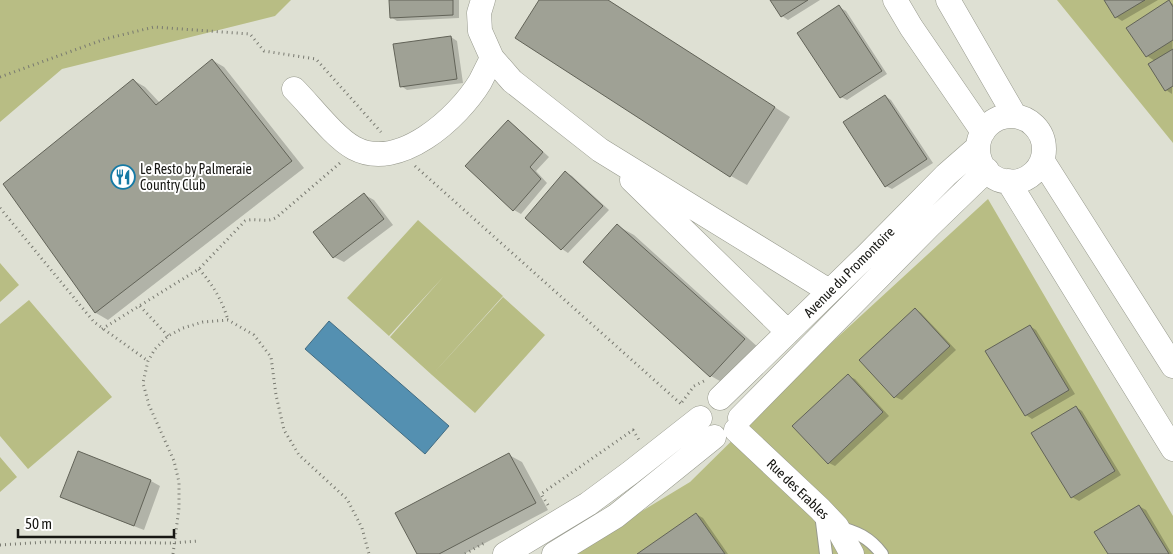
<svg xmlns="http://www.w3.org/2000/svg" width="1173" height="554" font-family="'Asap Condensed',sans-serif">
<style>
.green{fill:#b8bd84}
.water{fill:#5490b1;stroke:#426c82}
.shadow{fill:#0003}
.building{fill:#9fa195;stroke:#626358}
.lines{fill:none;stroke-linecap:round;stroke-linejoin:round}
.service-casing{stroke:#989a8e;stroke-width:14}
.minor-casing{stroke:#989a8e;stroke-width:25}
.path{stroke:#787970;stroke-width:3;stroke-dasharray:1 4;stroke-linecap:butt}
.service{stroke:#fff;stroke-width:12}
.minor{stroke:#fff;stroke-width:24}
.labels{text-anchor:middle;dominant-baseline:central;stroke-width:4;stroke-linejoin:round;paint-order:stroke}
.poi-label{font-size:14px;fill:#171713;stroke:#fff;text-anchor:start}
.street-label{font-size:14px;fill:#171713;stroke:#fff}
</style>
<rect width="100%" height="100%" fill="#dee0d3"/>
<!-- green -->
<path class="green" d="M 0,0 L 291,0 L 275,16 L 62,69 L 0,122 Z
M 1057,0 L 1173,0 L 1173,143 Z
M 988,199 L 1173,516 L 1173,554 L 571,554 L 690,482 L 828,346 Z
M 418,220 L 503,296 L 432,375 L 390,337 L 444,276 L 389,336 L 347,298 Z
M 0,263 L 19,285 L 0,302 Z
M 503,297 L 545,335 L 475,413 L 432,375 Z
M 29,300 L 112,397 L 28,469 L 0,436 L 0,324 Z
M 0,457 L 17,477 L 0,492 Z"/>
<!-- water -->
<path class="water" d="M 329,321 L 449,426 L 425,454 L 305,349 Z"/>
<!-- shadow -->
<path class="shadow" d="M 390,0 L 459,0 L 459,18 L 397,21 L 391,17 Z
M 541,0 L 608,0 L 790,117 L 747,185 L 731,176 Z
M 771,0 L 820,0 L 788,20 L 782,16 Z
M 1106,0 L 1158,0 L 1122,21 L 1116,17 Z
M 1169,2 L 1173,4 L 1172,94 L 1166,90 L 1155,61 L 1147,56 Z
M 839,7 L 846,11 L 887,74 L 847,100 L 841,97 Z
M 451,37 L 457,41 L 463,83 L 407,90 L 401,86 Z
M 212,60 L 224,67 L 304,168 L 108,320 L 96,313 L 5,184 L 133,80 L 145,87 L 160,103 Z
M 885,96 L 891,100 L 933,163 L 892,189 L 886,186 Z
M 509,122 L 515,126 L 549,157 L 536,171 L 547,183 L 521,214 L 514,210 L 467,166 Z
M 565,172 L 572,176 L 609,210 L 568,253 L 562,249 Z
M 365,195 L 374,200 L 393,225 L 344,262 L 334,257 Z
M 618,226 L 634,235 L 760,349 L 727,385 L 711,376 Z
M 915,309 L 921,313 L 956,350 L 902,400 L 895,397 Z
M 1030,326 L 1036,330 L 1075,394 L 1032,419 L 1026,415 Z
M 848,376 L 855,379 L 889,416 L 835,466 L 829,463 Z
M 1076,407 L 1082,411 L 1121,475 L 1079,501 L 1072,497 Z
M 78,452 L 151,481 L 160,486 L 144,530 L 71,502 L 62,496 Z
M 509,455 L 522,462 L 548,510 L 464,554 L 418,554 Z
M 1139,506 L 1146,510 L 1172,554 L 1110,554 Z
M 696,514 L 703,518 L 728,554 L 639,554 Z"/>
<!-- building -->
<path class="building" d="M 389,0 L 453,0 L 453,15 L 390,18 Z
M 539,0 L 608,0 L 775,107 L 730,177 L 515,38 Z
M 770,0 L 808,0 L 781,17 Z
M 1104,0 L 1145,0 L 1115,18 Z
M 1169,0 L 1173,7 L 1173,40 L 1146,57 L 1126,28 Z
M 839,5 L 882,71 L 840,98 L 797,33 Z
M 451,36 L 457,79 L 400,87 L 393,44 Z
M 1173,49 L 1173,86 L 1165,91 L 1148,64 Z
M 212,59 L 292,161 L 95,313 L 3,184 L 133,79 L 156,105 Z
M 885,95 L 927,159 L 885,187 L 843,122 Z
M 508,120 L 543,152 L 530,167 L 541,179 L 513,211 L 465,166 Z
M 565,171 L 603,206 L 561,250 L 525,218 Z
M 364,193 L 384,219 L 333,258 L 313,232 Z
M 617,224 L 745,339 L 710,377 L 583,262 Z
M 915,308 L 950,346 L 894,398 L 859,360 Z
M 1030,325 L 1069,390 L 1025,416 L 985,351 Z
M 848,374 L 883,412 L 828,464 L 792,426 Z
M 1076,406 L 1115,471 L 1071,498 L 1031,433 Z
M 78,451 L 151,480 L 134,526 L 60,497 Z
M 509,453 L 536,503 L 439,554 L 417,554 L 395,513 Z
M 1139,505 L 1169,554 L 1108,554 L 1094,532 Z
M 696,513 L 725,554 L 637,554 Z"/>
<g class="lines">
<!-- service casing -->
<g class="service-casing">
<path id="service" d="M 821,514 L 826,554
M 837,527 C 856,531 870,538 882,554"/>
</g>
<!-- minor casing -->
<g class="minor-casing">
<path id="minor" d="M 483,0 L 479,13 L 480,31 L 492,58 L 512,81 L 600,150 L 829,291
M 895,0 L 911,27 L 983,132
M 948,0 L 1015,116
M 294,89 C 311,106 334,137 354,148 C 399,172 458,118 480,82 C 484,74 488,66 492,58
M978 149a33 33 0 1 1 66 0a33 33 0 1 1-66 0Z
M 1042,160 L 1173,366
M 632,180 L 788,332
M 1008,181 L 1173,449
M 720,398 L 866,256 L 946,175 L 978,147
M 740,418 L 930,225 L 987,170
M 736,430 L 820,509 L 837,527 L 852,554
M 505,554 L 588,504 L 630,473 L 700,418
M 554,554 L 616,516 L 714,437"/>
</g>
<!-- path -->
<path class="path" d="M 0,77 L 105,39 L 154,27 L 250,34 L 264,51 L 316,59 L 381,132
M 415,166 L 681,404
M 0,208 L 94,322 L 148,361
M 199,269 C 213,285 222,300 228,320
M 140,306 L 168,336
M 102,329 L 199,269 L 245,221 C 256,217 266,224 277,217 L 340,163
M 682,402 L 694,386 L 704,381
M 548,505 L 541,494 L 633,430 L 639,440
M 0,545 L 46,542 L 173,543 L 198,541
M 173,554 L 179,508 L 179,482 L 174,461 L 149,405 L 143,383 L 148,361 L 155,349 L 168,336 L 183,328 L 203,322 L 228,320 L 254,335 L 271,357 L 276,395 L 284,430 L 299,455 L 347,499 L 362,528 L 369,554
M 465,554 L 486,542"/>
<!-- service -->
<use href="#service" class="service"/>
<!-- minor -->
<use href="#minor" class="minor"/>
</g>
<!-- icons -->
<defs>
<g id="restaurant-ring" transform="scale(1.25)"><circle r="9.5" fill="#fff" stroke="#157aa5" stroke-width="1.5"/><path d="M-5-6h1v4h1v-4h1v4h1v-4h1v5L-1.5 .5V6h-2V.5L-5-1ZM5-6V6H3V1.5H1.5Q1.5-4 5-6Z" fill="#157aa5"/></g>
</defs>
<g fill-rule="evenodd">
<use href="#restaurant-ring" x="123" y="177"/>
</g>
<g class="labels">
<!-- poi labels -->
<g class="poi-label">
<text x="140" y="169">Le Resto by Palmeraie<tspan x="140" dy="16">Country Club</tspan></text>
</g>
<!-- street labels -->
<g class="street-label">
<text transform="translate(849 272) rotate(-45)">Avenue du Promontoire</text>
<text transform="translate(798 489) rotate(44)">Rue des Erables</text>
</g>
</g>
<!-- scale -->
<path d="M18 529v8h156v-8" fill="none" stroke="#171713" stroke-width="2.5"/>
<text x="25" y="529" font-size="15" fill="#171713" stroke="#ffffff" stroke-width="4" paint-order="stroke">50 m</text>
</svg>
